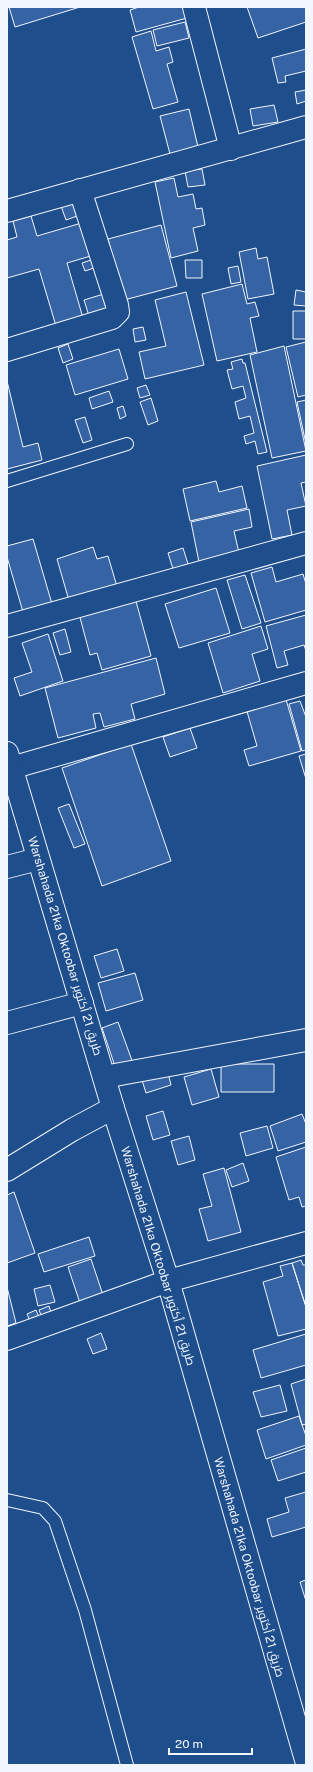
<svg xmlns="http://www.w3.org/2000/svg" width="313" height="1772" font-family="'Public Sans',Cairo,sans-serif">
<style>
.building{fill:#3563a3;stroke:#f2f6ff}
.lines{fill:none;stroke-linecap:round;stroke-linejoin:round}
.lane-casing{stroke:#f2f6ff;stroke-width:14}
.street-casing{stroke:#f2f6ff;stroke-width:24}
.primary-casing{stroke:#f2f6ff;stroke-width:24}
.lane{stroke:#1f4e8c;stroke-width:12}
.street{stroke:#1f4e8c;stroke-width:22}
.primary{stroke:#1f4e8c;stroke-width:22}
.labels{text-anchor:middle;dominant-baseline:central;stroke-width:3;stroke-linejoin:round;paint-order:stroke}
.street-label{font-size:12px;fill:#f2f6ff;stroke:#1f4e8c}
</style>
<rect width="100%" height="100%" fill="#1f4e8c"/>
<!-- building -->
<path class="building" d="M 9,7 L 80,7 L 15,27 Z
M 139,7 L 184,7 L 187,18 L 136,32 L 130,10 Z
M 247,7 L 306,7 L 306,22 L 258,38 Z
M 185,22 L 189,38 L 157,46 L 153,30 Z
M 151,31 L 156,51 L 169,47 L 173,62 L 167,64 L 178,102 L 153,109 L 132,37 Z
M 306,49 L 306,71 L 285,76 L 286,82 L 278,83 L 272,58 Z
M 306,90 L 306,101 L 297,104 L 295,92 Z
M 274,105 L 278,122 L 253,126 L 250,109 Z
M 189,109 L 198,147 L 170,154 L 160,116 Z
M 202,169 L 205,185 L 188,187 L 185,171 Z
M 174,178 L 178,197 L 193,194 L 196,209 L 202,208 L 205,225 L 193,228 L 198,251 L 171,258 L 155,182 Z
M 76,201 L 80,215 L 66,220 L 61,206 Z
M 31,216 L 37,236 L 85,222 L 94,255 L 67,263 L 83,318 L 56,326 L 39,269 L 7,278 L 7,240 L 17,237 L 13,221 Z
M 161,225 L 177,286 L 124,300 L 108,239 Z
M 256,248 L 258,259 L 267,257 L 274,294 L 248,299 L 239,252 Z
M 94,259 L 97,267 L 85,271 L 82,263 Z
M 185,260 L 202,260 L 202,278 L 186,278 Z
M 238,266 L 241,282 L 231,284 L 228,268 Z
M 242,284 L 247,304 L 255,302 L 259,316 L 250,318 L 257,352 L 217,361 L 202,294 Z
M 296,290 L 306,292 L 306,306 L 294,305 Z
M 186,292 L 204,365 L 145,379 L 139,352 L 166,346 L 155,300 Z
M 107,293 L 111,308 L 89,316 L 84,300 Z
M 293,311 L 306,311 L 306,339 L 293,339 Z
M 143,327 L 146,340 L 135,342 L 133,329 Z
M 306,342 L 306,395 L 298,397 L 286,347 Z
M 68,344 L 73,359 L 63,363 L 58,348 Z
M 284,346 L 306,451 L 272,458 L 250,355 Z
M 119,349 L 128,379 L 75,395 L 66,365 Z
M 242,359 L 243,363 L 245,363 L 267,452 L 258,454 L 255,441 L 246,444 L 244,436 L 254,433 L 250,416 L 239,419 L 235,402 L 246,398 L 243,386 L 232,389 L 227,370 L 233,369 L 231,362 Z
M 7,381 L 23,447 L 38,443 L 42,460 L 7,469 Z
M 146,385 L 150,395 L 140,398 L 137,388 Z
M 109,391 L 113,402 L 92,409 L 89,398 Z
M 151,398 L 158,421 L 148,425 L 140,402 Z
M 306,400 L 306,444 L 297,402 Z
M 123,406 L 126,416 L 120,419 L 117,408 Z
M 85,417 L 92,440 L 83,443 L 75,420 Z
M 306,455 L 306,482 L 301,483 L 306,506 L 287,510 L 292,535 L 272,539 L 257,466 Z
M 216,481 L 219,492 L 242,486 L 247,508 L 190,521 L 183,489 Z
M 249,509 L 252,527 L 234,531 L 239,553 L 199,562 L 191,522 Z
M 33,539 L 52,604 L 23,612 L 7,557 L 7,546 Z
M 93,547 L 97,559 L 108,556 L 118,590 L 70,604 L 57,559 Z
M 183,548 L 188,564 L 173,569 L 168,553 Z
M 272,567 L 276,582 L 303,574 L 306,584 L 306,610 L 265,622 L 251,573 Z
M 245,575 L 261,623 L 242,629 L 227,580 Z
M 216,588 L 230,633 L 179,648 L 165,604 Z
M 134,594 L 151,656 L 102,670 L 97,653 L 90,655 L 78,610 Z
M 306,615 L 306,651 L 304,645 L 284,651 L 288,665 L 277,668 L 266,626 Z
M 261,626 L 268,649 L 252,654 L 260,681 L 223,693 L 208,643 Z
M 65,629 L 71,652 L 60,655 L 53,633 Z
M 48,634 L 63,681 L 20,696 L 14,678 L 32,672 L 22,643 Z
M 156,658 L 165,694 L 131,704 L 135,719 L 104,727 L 100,713 L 93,714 L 96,728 L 58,738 L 45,688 Z
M 285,696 L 301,751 L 249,766 L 244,750 L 257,746 L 246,708 Z
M 300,701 L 306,717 L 306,750 L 302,751 L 289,704 Z
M 190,728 L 197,748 L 170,757 L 163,737 Z
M 131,744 L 171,861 L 102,886 L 62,768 Z
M 306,754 L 306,779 L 299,756 Z
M 69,804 L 85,844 L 74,848 L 58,808 Z
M 117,949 L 124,971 L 101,978 L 94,956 Z
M 135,973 L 143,1000 L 106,1011 L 98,983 Z
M 118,1022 L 134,1066 L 117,1072 L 102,1028 Z
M 221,1064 L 274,1064 L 274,1092 L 221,1092 Z
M 167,1069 L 171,1085 L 146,1093 L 141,1077 Z
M 211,1069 L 219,1097 L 192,1105 L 184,1077 Z
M 163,1111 L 170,1135 L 153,1140 L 146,1116 Z
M 302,1114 L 306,1124 L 306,1142 L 278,1151 L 270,1126 Z
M 267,1126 L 273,1148 L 246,1156 L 240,1133 Z
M 189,1136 L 195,1160 L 178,1165 L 171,1141 Z
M 306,1147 L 306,1206 L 302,1207 L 299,1197 L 289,1200 L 276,1157 Z
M 243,1163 L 249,1181 L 232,1187 L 226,1170 Z
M 224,1168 L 241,1232 L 208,1241 L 199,1209 L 212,1206 L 203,1174 Z
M 14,1192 L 35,1253 L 7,1263 L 7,1195 Z
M 89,1237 L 95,1256 L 44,1272 L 38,1254 Z
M 91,1259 L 103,1295 L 80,1303 L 68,1267 Z
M 301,1260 L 303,1265 L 306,1265 L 306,1307 L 292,1263 Z
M 292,1263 L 306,1307 L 306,1329 L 278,1336 L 263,1282 L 283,1276 L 280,1266 Z
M 50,1285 L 55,1302 L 38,1306 L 34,1289 Z
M 7,1287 L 16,1323 L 7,1326 Z
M 49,1306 L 52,1316 L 43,1320 L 39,1310 Z
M 36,1310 L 41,1322 L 32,1326 L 27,1314 Z
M 101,1333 L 107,1349 L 93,1354 L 87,1339 Z
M 306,1334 L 306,1365 L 261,1378 L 253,1350 Z
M 306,1379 L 306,1424 L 302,1425 L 291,1384 Z
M 280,1385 L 287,1411 L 261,1417 L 253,1392 Z
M 299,1416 L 306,1436 L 306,1445 L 266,1459 L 257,1430 Z
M 306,1448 L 306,1472 L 278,1481 L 271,1460 Z
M 306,1492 L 306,1527 L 272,1537 L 267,1519 L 289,1512 L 285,1498 Z
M 306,1580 L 306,1601 L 300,1582 Z"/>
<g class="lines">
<!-- lane casing -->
<g class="lane-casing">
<path id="lane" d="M 7,481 L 127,444
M 7,1500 L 43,1508 L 55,1521 L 85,1610 L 127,1765"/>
</g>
<!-- street casing -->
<g class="street-casing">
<path id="street" d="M 194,7 L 231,149
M 7,211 L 306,127
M 7,350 L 112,318 L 118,312 L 117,305 L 80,190
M 7,626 L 306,543
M 11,768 L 306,683
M 7,867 L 38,859
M 7,1023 L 82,1003
M 104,1077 L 306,1040
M 7,1170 L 72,1130 L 113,1108
M 7,1339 L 168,1281 L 306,1243"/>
</g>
<!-- primary casing -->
<g class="primary-casing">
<path id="primary" d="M 7,753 L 113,1108 L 168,1281 L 306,1760"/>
</g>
<!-- lane -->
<use href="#lane" class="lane"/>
<!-- street -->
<use href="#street" class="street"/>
<!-- primary -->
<use href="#primary" class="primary"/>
</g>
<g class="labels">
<!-- street labels -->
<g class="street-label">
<text transform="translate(65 946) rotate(73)">Warshahada 21ka Oktoobar طريق 21 أكتوبر</text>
<text transform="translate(158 1256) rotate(73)">Warshahada 21ka Oktoobar طريق 21 أكتوبر</text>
<text transform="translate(249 1567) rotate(74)">Warshahada 21ka Oktoobar طريق 21 أكتوبر</text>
</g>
</g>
<!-- border -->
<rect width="313" height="1772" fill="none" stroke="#f2f6ff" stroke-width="16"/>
<!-- scale -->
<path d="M169 1748v6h83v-6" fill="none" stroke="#f2f6ff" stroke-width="2"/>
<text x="175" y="1748" font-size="12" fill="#f2f6ff" stroke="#1f4e8c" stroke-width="3" paint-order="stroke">20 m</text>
</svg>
